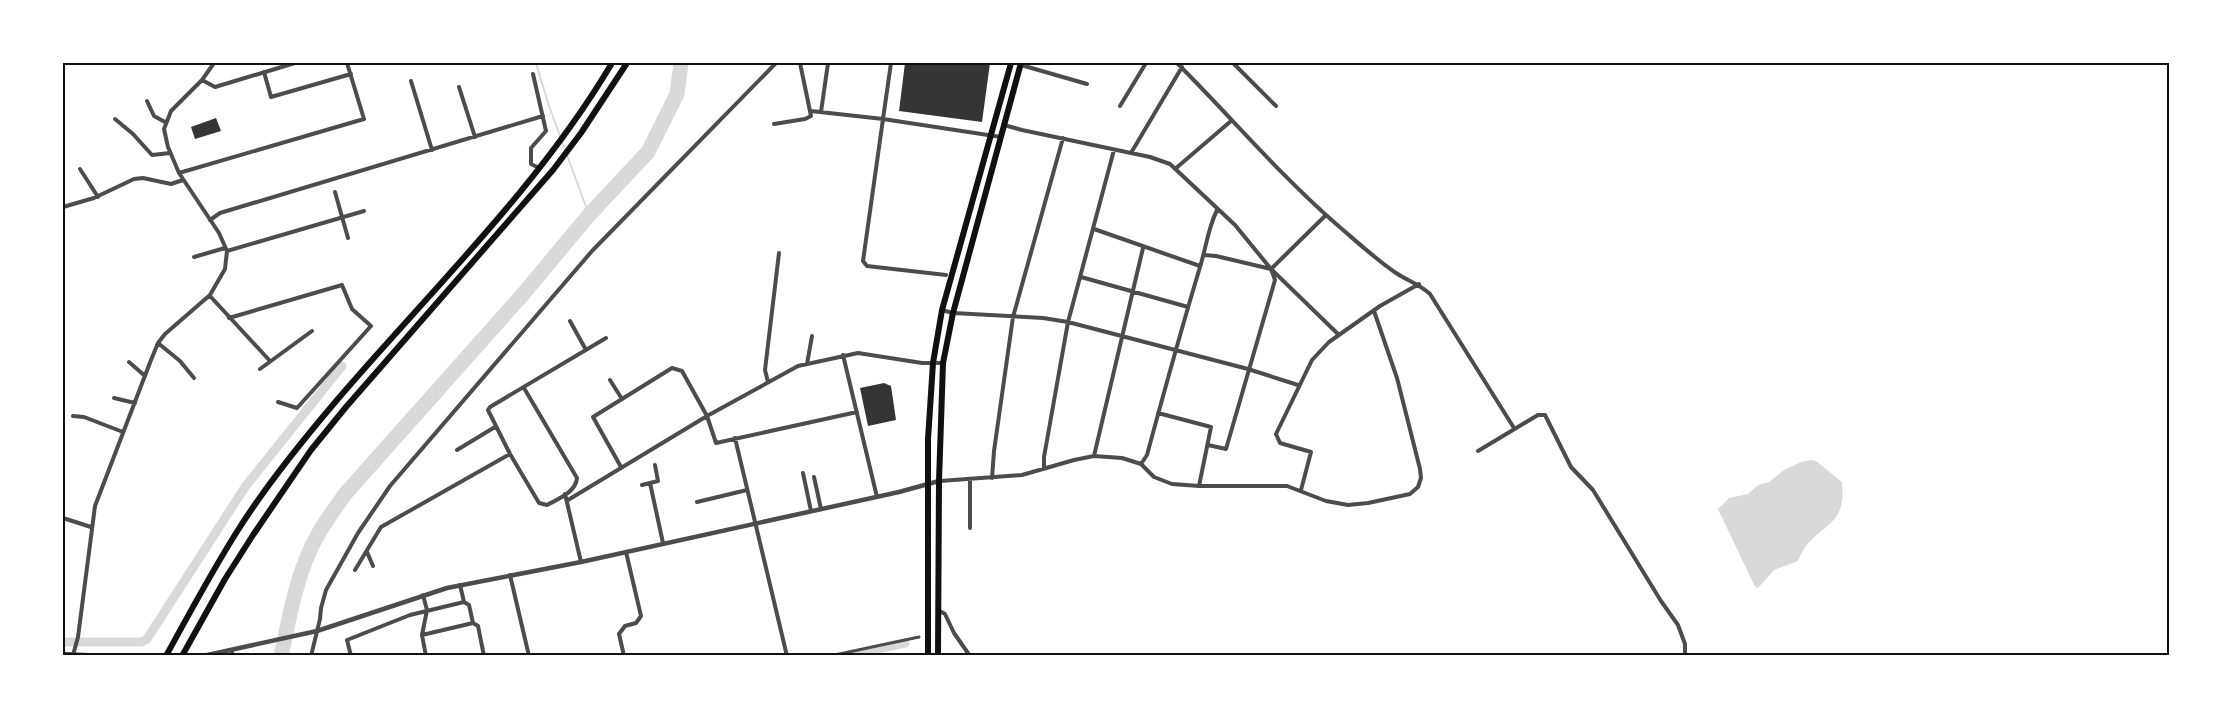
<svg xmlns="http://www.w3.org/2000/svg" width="2233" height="719" viewBox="0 0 2233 719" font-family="Arial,sans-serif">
<rect width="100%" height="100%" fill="#fff"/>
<path fill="#d9d9d9" d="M1811,460L1816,461L1842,482C1848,532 1812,523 1798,561L1774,570L1758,588L1755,587L1718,509L1729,498L1748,494L1758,485L1769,482L1784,470L1801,462Z"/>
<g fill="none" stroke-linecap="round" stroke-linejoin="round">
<path stroke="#d9d9d9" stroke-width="2" d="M536,63L549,106L589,215"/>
<path stroke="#d9d9d9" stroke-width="9" d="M63,642H142L147,639L245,487L342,366
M846,656L905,643"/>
<path stroke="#d9d9d9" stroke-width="15" d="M281,656C289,620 295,582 311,548C320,528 333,511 346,493L524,293L589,215L648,152L677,94L681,63"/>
</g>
<path fill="#353535" d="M905,63H990L982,122L899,111Z
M216,118L221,131L195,139L191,127Z
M884,383L891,386L896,420L868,426L860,388Z"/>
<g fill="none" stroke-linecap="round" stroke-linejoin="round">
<path stroke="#4c4c4c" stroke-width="3" d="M830,656L919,637"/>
<path stroke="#4c4c4c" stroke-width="4" d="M891,63L883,119L1001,137
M1177,63C1230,116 1279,174 1335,223C1355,240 1374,258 1396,273C1408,281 1419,284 1430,294L1514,428
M1233,63L1276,106
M1021,65L1087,84
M264,72L271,97L351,74
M533,74L546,131L531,148V164L539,168
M202,80L215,87L295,63
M411,81L432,150
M459,87L475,137
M147,101L154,116L165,122
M1120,106L1146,63
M811,111L883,119L863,261L867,266L946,275
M821,112L828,63
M115,119L133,134L152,155L170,153
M774,124L805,119L811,116L800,63
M1004,125L1022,130L1150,157L1170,164L1235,225L1271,269L1338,334
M1131,153L1182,67
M80,169L98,197
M1175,169L1231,121
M179,173L364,119L347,63
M335,192L348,238
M63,207L94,198L134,179L143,178L171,184L183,180
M210,220L220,213L543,116
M1094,229L1200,266
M227,251L364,211
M1204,255L1216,256L1271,269L1275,280L1226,449L1208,445
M194,257L225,248
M1271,269L1326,215
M1081,277L1188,307
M210,296L270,361
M942,310L953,313L1043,318L1068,322L1248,369L1298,385
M229,318L342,285L352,309L371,326L297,408L278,402
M570,321L586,350
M158,343L180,361L194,378
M843,355L877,497
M129,362L145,376
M807,364L812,336
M260,369L312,331
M610,380L622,399
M768,382L765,370L779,253
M524,388L577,478C576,492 558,499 547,505L539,503L510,454L488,410L490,407L606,338
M114,398L135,403
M1158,413L1211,427L1199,486
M73,416L84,417L123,432
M735,438L787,656
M457,450L495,427
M1478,451L1538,415H1545L1571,467L1593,490L1661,601L1678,625L1685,644V656
M1094,456L1143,248
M1141,464L1147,455C1164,392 1181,330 1200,267C1206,248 1208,228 1217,210
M621,467L593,417L672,368L682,371L707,416L716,443L857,412
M1044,468V457L1068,322L1114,150
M803,473L811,511
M814,477L821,509
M992,478L994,451L1013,317L1063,138
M940,481L1022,475L1074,460L1094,456L1122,458L1141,464L1154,477L1172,484L1199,486H1287L1326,501L1348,505L1368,503L1410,494L1418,487L1421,478L1420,469L1397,378L1374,311
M650,483L663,543
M642,485L658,481L655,465
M1301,490L1311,452L1280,443L1276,434L1312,360L1329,342L1380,306L1419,284
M565,494L581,562
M568,500L707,416L798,366L858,353L922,363H943
M697,502L747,490
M63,518L91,527
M970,528V479
M367,552L373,566
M355,570L381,527L510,454
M510,575L529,656
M460,585L464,602L469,605L473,623
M423,595L427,610L422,635L426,656
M938,610L945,614L954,633L970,656
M422,635L473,623L478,626L484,656
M73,655L78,637L95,506L151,360L158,343L165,334L210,295L225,269L227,251L219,233L179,173L168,147L164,129L171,111L202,80L214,63
M232,656V650
M311,656L320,619L321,608L326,590L358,533L390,486L592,251L776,63
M351,656L347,640L410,615L464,602
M624,656L619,634L625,626L636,623L641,616L626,552"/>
<path stroke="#4c4c4c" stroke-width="4.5" d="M63,654L104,656
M203,656L317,631L447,588L581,562L899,492L939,481"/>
<path stroke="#111" stroke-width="6" d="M928,656V439L933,363L942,310L1011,63
M938,656L939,481L943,363L953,313L1021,63"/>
<path stroke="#111" stroke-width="6" d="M166,656C189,614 212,571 238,530C267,484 302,441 337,400C431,290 538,188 612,63
M182,656L225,579L253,535L311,450L346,407L553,170L581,133L627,63"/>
</g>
<rect width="2233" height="719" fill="none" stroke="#ffffff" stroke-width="129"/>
<rect x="64" y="64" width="2104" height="590" fill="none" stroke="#111" stroke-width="2"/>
</svg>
